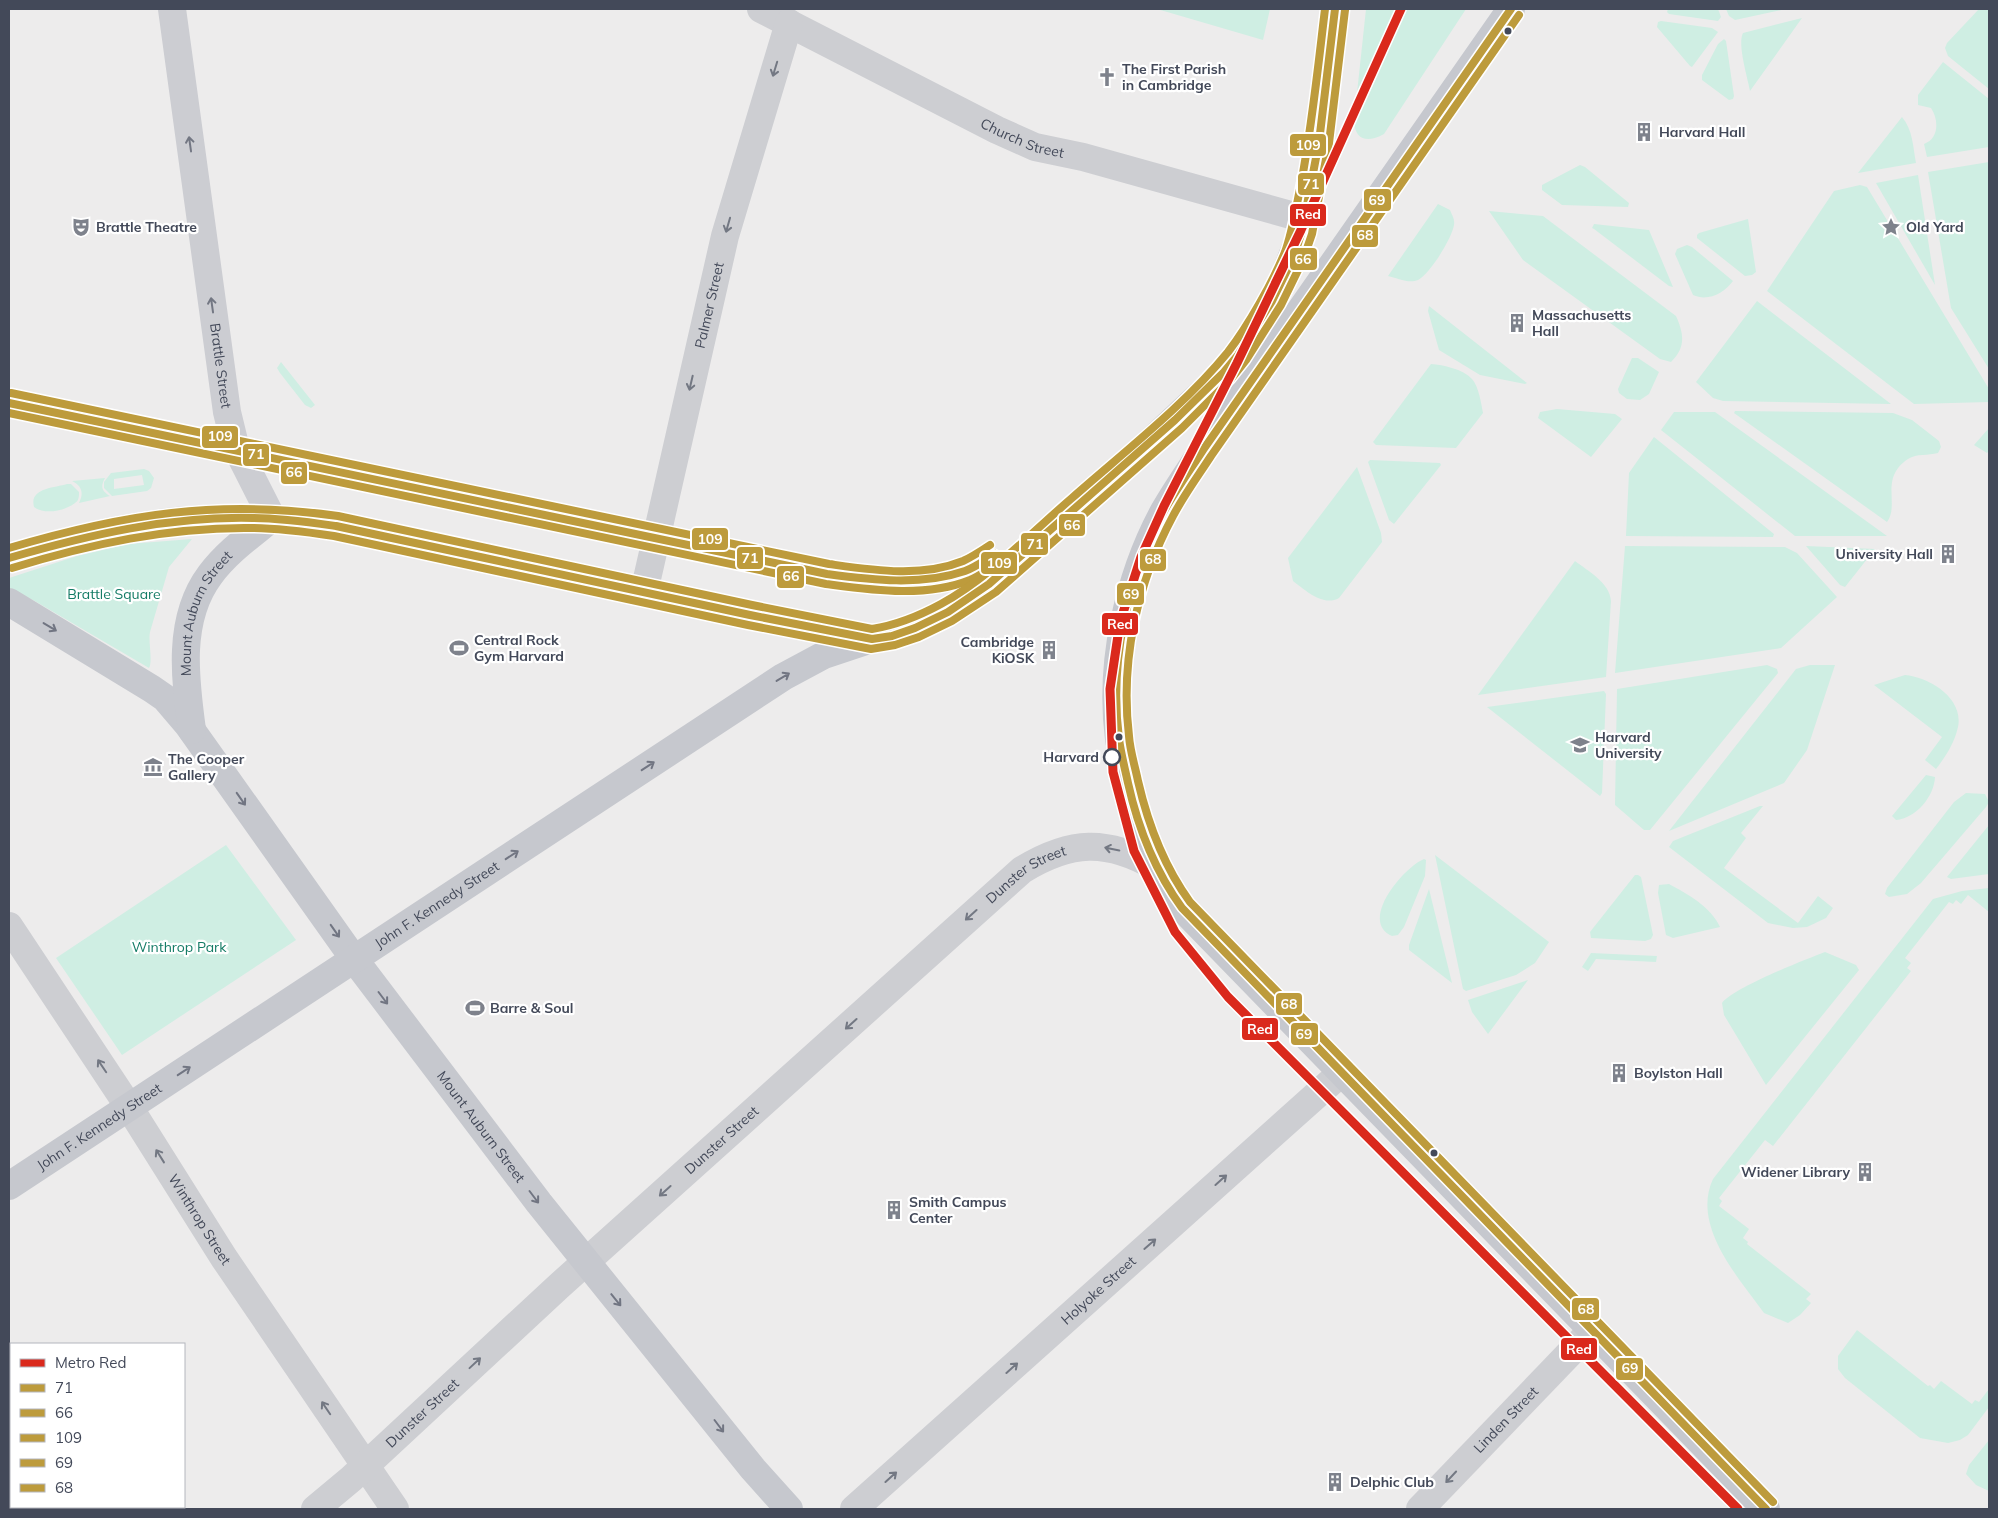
<svg xmlns="http://www.w3.org/2000/svg" width="1998" height="1518" viewBox="0 0 1998 1518" font-family="Mulish,sans-serif">
<rect width="100%" height="100%" fill="#edecec"/>
<path fill="#cfeee3" fill-rule="evenodd" d="M1157,9H1270L1263,40Z
M1366,9H1466L1384,134C1368,143 1355,141 1354,121Z
M1668,9H1718L1721,17L1718,21L1669,14L1667,12Z
M1726,9H1786L1735,20L1729,16Z
M1979,9H1989V89L1948,56L1945,48L1947,43Z
M1802,18L1750,91C1748,79 1737,44 1743,33Z
M1661,21L1712,28L1718,32L1692,67L1690,66L1657,27L1658,22Z
M1724,39L1726,41L1734,96L1733,99L1729,100L1702,80V75L1718,44Z
M1943,62L1989,99V147L1927,157L1924,144C1939,139 1939,120 1931,108L1918,105V95Z
M1902,117C1913,130 1913,147 1916,163L1858,173Z
M1989,162V369L1951,308L1928,172Z
M1580,165L1585,167L1629,203L1628,207L1562,205L1542,190V185Z
M1918,175L1935,285L1876,183Z
M1860,185L1867,187L1989,389V402L1914,404L1767,291L1834,191Z
M1438,204L1450,210C1452,215 1455,219 1454,225C1452,238 1430,274 1418,280C1409,284 1397,278 1388,276Z
M1489,211L1543,216L1676,316C1684,334 1686,347 1671,362L1660,359L1523,260Z
M1748,219L1756,272L1752,275L1745,276L1697,238V235L1699,233Z
M1594,224L1649,230L1673,287L1669,286L1594,229L1592,228Z
M1687,245L1692,247L1733,281C1724,293 1708,302 1693,295L1675,254L1677,249Z
M1757,301L1891,404L1723,401L1713,398L1696,382Z
M1429,306L1527,383L1525,384L1480,375L1439,350L1428,311Z
M1632,358H1638L1659,372L1649,394L1640,400L1627,399L1619,393L1618,389Z
M281,362L315,405L311,408L305,405L280,373L277,368Z
M1431,364C1443,365 1463,369 1472,379C1479,387 1481,403 1483,413L1456,448L1376,445L1373,442Z
M1557,409L1615,414L1622,419L1591,457L1538,418L1540,412Z
M1735,411L1893,413L1912,420L1939,441L1941,447L1938,453C1928,456 1917,453 1908,459C1879,478 1900,505 1887,522L1734,413Z
M1674,412H1715L1887,536H1795L1661,430Z
M1989,428V451L1987,453L1974,445Z
M1654,437L1774,534L1773,537L1626,536L1629,473Z
M1370,460L1440,463L1441,465L1394,524L1389,520L1368,462Z
M1357,467L1381,533L1382,542L1339,598C1323,607 1305,590 1293,581L1288,558Z
M144,469L149,471L154,478L151,488L147,491L112,496L104,488V482L111,473ZM142,475L144,485L114,489V479Z
M105,478C100,487 102,491 110,496L79,503C84,493 82,486 72,481Z
M67,484H71L79,492C79,496 79,501 75,503C65,511 44,515 34,507C29,488 54,488 67,484Z
M192,539L169,567L150,632C148,641 153,662 149,668L33,600L9,590V578L77,556L128,544Z
M1625,546L1785,547L1797,553L1837,597L1781,648L1615,673Z
M1806,546L1875,549L1845,587L1840,585Z
M1575,561C1588,571 1610,583 1611,601L1606,677L1478,695Z
M1767,665L1777,669L1778,673L1650,830H1644L1615,805L1617,689Z
M1810,665H1835L1807,750L1784,783L1669,831L1796,669Z
M1905,675C1929,677 1964,698 1958,727C1954,744 1946,756 1936,769L1925,760L1942,737L1874,685Z
M1604,691L1606,694L1602,793L1600,796L1487,707Z
M1926,775L1935,777C1934,797 1916,818 1896,820L1892,816Z
M1966,793L1985,794L1989,802L1986,807L1921,883L1907,894L1889,897L1885,894L1887,888L1954,802Z
M1760,806H1763L1741,833L1746,838L1724,868L1798,923L1818,896L1833,908L1826,918L1807,927L1793,928L1768,923L1669,847L1673,841Z
M1989,825V874L1951,879L1947,877Z
M226,845L296,940L122,1055L56,958Z
M1435,855L1549,942L1535,963L1516,975L1466,991L1463,989Z
M1424,859L1426,860L1425,876L1404,927L1398,935L1392,936C1358,921 1404,867 1424,859Z
M1635,875H1638L1641,877L1653,935L1651,939L1645,941L1591,938L1590,932Z
M1669,884C1688,894 1711,907 1720,927L1677,937L1673,938L1666,935L1658,893L1659,885Z
M1989,888V912L1968,895L1961,904L1956,900L1953,904L1949,902L1905,958L1911,963L1907,968L1911,971L1773,1146L1765,1140L1719,1198L1722,1201L1719,1206L1749,1229L1743,1238L1748,1242L1747,1244L1811,1294L1806,1299L1811,1303L1800,1315L1788,1323L1764,1313C1739,1278 1691,1226 1713,1179L1933,899L1962,891Z
M1429,889L1452,983L1409,950V945Z
M1825,952L1856,965L1859,970L1766,1085L1724,1015L1722,1003C1733,988 1804,960 1825,952Z
M1591,953L1657,956L1656,962L1596,959L1588,971L1582,967Z
M1528,980L1488,1034L1472,1012L1468,1000Z
M1857,1330L1928,1386L1930,1385L1934,1389L1941,1381L1972,1404L1975,1400L1979,1402L1989,1389V1407L1968,1435L1960,1440L1948,1443L1920,1438L1845,1378L1838,1369V1356Z
M1989,1440V1491L1976,1485L1966,1474L1969,1465Z"/>
<g fill="none" stroke-linecap="round" stroke-linejoin="round">
<g stroke="#cdced2" stroke-width="28">
<path id="s1" d="M761,9L997,130L1035,147L1083,157L1305,219"/>
<path id="s2" d="M644,592L725,236L789,23"/>
<path id="s3" d="M9,926L129,1107L224,1258L395,1509"/>
<path id="s4" d="M315,1509L351,1479L559,1286L1022,870C1071,840 1107,839 1156,867"/>
<path id="s5" d="M854,1509L1341,1073"/>
<path id="s6" d="M1420,1509L1592,1330"/>
</g>
<path stroke="#cccdd2" stroke-width="28" id="s7" d="M172,9L227,412L235,445L272,518"/>
<g stroke="#c6c8ce" stroke-width="28">
<path d="M1511,9L1203,450C1190,470 1176,490 1164,511C1128,577 1109,664 1119,739C1122,756 1126,773 1130,791C1140,832 1155,874 1182,908L1766,1509"/>
<path d="M1252,334L1282,282L1302,231L1319,142L1335,9"/>
<path d="M9,558C126,521 231,505 353,530L750,615L872,639L892,636L915,628L948,612L989,584L1146,446L1279,321"/>
<path id="s8" d="M9,602L152,689L165,698L188,725L354,959L539,1203L753,1469L789,1509"/>
<path id="s9" d="M192,730C185,679 177,619 210,575C227,552 250,536 272,518"/>
<path id="s10" d="M9,1186L783,677L824,655L869,640"/>
</g>
<g stroke="#fff" stroke-width="11">
<path id="bus-1" d="M9,403L827,574C872,580 921,586 965,571C976,567 985,560 995,554
M9,558C88,535 169,516 253,518C281,518 308,522 336,526L750,615L872,639L892,636L915,628L948,612L989,584L1175,420L1224,372L1238,355L1272,301L1294,256L1302,231L1319,142L1335,9"/>
</g>
<g stroke="#fff" stroke-width="11">
<path id="bus-2" d="M9,413L826,584C872,590 925,598 970,580C981,575 990,568 1000,563
M12,568C90,544 169,527 251,528C279,528 307,532 334,536L748,625L871,649L895,645L919,637L952,621L996,592L1182,428L1231,379L1246,360L1281,305L1303,260L1312,234L1329,143L1345,10"/>
</g>
<g stroke="#fff" stroke-width="11">
<path id="bus-3" d="M11,393L829,564C872,570 921,578 963,561C972,557 981,551 990,545
M9,548C124,514 218,499 338,516L752,605L872,629C897,625 919,616 941,604C989,578 1031,533 1072,498C1123,453 1186,404 1228,352C1248,326 1273,282 1285,252C1293,230 1296,207 1301,184C1312,126 1318,67 1325,9"/>
</g>
<g stroke="#fff" stroke-width="11">
<path id="bus-4" d="M1511,9L1203,450C1190,470 1176,490 1164,511C1127,579 1109,662 1119,739C1121,754 1125,769 1128,783C1138,828 1155,871 1182,908L1766,1509"/>
</g>
<g stroke="#fff" stroke-width="11">
<path id="bus-5" d="M1519,15L1211,456C1198,476 1184,495 1173,516C1137,583 1120,661 1129,736C1130,751 1135,766 1138,781C1148,824 1163,865 1190,902L1773,1502"/>
</g>
<use href="#bus-1" stroke="#bd9b3c" stroke-width="8"/>
<use href="#bus-2" stroke="#bd9b3c" stroke-width="8"/>
<use href="#bus-3" stroke="#bd9b3c" stroke-width="8"/>
<use href="#bus-4" stroke="#bd9b3c" stroke-width="8"/>
<use href="#bus-5" stroke="#bd9b3c" stroke-width="8"/>
<g stroke="#fff" stroke-width="12">
<path id="metro-1" d="M1401,9L1301,230L1237,363L1164,506L1141,557L1120,622L1110,689L1113,772L1134,851L1175,932L1228,997L1738,1509"/>
</g>
<use href="#metro-1" stroke="#da291c" stroke-width="9"/>
</g>
<defs><path id="oneway-shaft" d="M-6 0H5M1.5-3L5.5 0L1.5 3" fill="none" stroke-width="1.6" stroke-linecap="round" stroke-linejoin="round" transform="scale(1.25)"/></defs>
<g stroke="#737883">
<use href="#oneway-shaft" transform="translate(775 69) rotate(107)"/>
<use href="#oneway-shaft" transform="translate(728 225) rotate(106)"/>
<use href="#oneway-shaft" transform="translate(691 383) rotate(103)"/>
<use href="#oneway-shaft" transform="translate(1112 849) rotate(-168)"/>
<use href="#oneway-shaft" transform="translate(971 915) rotate(138)"/>
<use href="#oneway-shaft" transform="translate(851 1024) rotate(138)"/>
<use href="#oneway-shaft" transform="translate(102 1066) rotate(-124)"/>
<use href="#oneway-shaft" transform="translate(160 1156) rotate(-122)"/>
<use href="#oneway-shaft" transform="translate(1221 1180) rotate(-42)"/>
<use href="#oneway-shaft" transform="translate(665 1191) rotate(138)"/>
<use href="#oneway-shaft" transform="translate(1150 1244) rotate(-41)"/>
<use href="#oneway-shaft" transform="translate(475 1363) rotate(-43)"/>
<use href="#oneway-shaft" transform="translate(1012 1368) rotate(-42)"/>
<use href="#oneway-shaft" transform="translate(326 1408) rotate(-124)"/>
<use href="#oneway-shaft" transform="translate(891 1477) rotate(-42)"/>
<use href="#oneway-shaft" transform="translate(1451 1477) rotate(133)"/>
</g>
<g stroke="#737783">
<use href="#oneway-shaft" transform="translate(190 144) rotate(-98)"/>
<use href="#oneway-shaft" transform="translate(212 305) rotate(-98)"/>
</g>
<g stroke="#717582">
<use href="#oneway-shaft" transform="translate(50 627) rotate(31)"/>
<use href="#oneway-shaft" transform="translate(783 677) rotate(-31)"/>
<use href="#oneway-shaft" transform="translate(648 766) rotate(-33)"/>
<use href="#oneway-shaft" transform="translate(241 799) rotate(55)"/>
<use href="#oneway-shaft" transform="translate(512 855) rotate(-33)"/>
<use href="#oneway-shaft" transform="translate(335 931) rotate(55)"/>
<use href="#oneway-shaft" transform="translate(383 998) rotate(53)"/>
<use href="#oneway-shaft" transform="translate(184 1071) rotate(-33)"/>
<use href="#oneway-shaft" transform="translate(534 1197) rotate(53)"/>
<use href="#oneway-shaft" transform="translate(616 1300) rotate(51)"/>
<use href="#oneway-shaft" transform="translate(719 1426) rotate(53)"/>
</g>
<defs>
<g id="church-bare" transform="scale(1.5)"><path d="M-1.2-6h2.4v3.5h3.3v2.4h-3.3V6h-2.4V-.1h-3.3v-2.4h3.3Z" fill="#7e828c" stroke="#fff" stroke-width="2.5" paint-order="stroke"/></g>
<g id="building-bare" transform="scale(1.5)"><path d="M-4-6H4V6H1V3H-1V6H-4ZM-2.5-4.3h1.7v1.8h-1.7ZM.8-4.3h1.7v1.8H.8ZM-2.5-1h1.7V.8h-1.7ZM.8-1h1.7V.8H.8Z" fill="#7e828c" stroke="#fff" stroke-width="2.5" paint-order="stroke"/></g>
<g id="theatre-bare" transform="scale(1.5)"><path d="M-5-5.5Q0-4 5-5.5V0Q5 5 0 6Q-5 5-5 0ZM-3.3-2.5H-1v1.5H-3.3ZM1-2.5H3.3v1.5H1ZM-2.8 1Q0 5.5 2.8 1Z" fill="#7e828c" stroke="#fff" stroke-width="2.5" paint-order="stroke"/></g>
<g id="sight-bare" transform="scale(1.5)"><path d="M0-6L1.8-2.2L6-1.7L2.9 1.2L3.7 5.4L0 3.3L-3.7 5.4L-2.9 1.2L-6-1.7L-1.8-2.2Z" fill="#7e828c" stroke="#fff" stroke-width="2.5" paint-order="stroke"/></g>
<g id="stadium-bare" transform="scale(1.5)"><path d="M0-5a6.5 5 0 1 0 0 10a6.5 5 0 1 0 0-10ZM-3.5-1.8h7v3.6h-7Z" fill="#7e828c" stroke="#fff" stroke-width="2.5" paint-order="stroke"/></g>
<g id="university-bare" transform="scale(1.5)"><path d="M0-5L7-2L0 1L-7-2ZM-4 1L0 2.5L4 1V4Q0 6-4 4Z" fill="#7e828c" stroke="#fff" stroke-width="2.5" paint-order="stroke"/></g>
<g id="museum-bare" transform="scale(1.5)"><path d="M0-6L6-3V-2H-6V-3ZM-5-1h2V3h-2ZM-1-1h2V3h-2ZM3-1h2V3H3ZM-6 4H6V6H-6Z" fill="#7e828c" stroke="#fff" stroke-width="2.5" paint-order="stroke"/></g>
</defs>
<g fill-rule="evenodd">
<use href="#church-bare" x="1107" y="77"/>
<use href="#building-bare" x="1644" y="132"/>
<use href="#theatre-bare" x="81" y="227"/>
<use href="#sight-bare" x="1891" y="227"/>
<use href="#building-bare" x="1517" y="323"/>
<use href="#building-bare" x="1948" y="554"/>
<use href="#stadium-bare" x="459" y="648"/>
<use href="#building-bare" x="1049" y="650"/>
<use href="#university-bare" x="1580" y="745"/>
<use href="#museum-bare" x="153" y="767"/>
<use href="#stadium-bare" x="475" y="1008"/>
<use href="#building-bare" x="1619" y="1073"/>
<use href="#building-bare" x="1865" y="1172"/>
<use href="#building-bare" x="894" y="1210"/>
<use href="#building-bare" x="1335" y="1482"/>
</g>
<g fill="#434959" stroke="#fff" stroke-width="2">
<circle cx="1508" cy="31" r="4.5"/>
<circle cx="1119" cy="737" r="4.5"/>
<circle cx="1434" cy="1153" r="4.5"/>
</g>
<circle fill="#fff" stroke="#434959" stroke-width="2.5" cx="1112" cy="757" r="8"/>
<g text-anchor="middle" dominant-baseline="central" stroke-width="4.5" stroke-linejoin="round" paint-order="stroke">
<g font-size="14" font-weight="bold" fill="#434959" stroke="#fff" text-anchor="start">
<text x="1122" y="69">The First Parish<tspan x="1122" dy="16">in Cambridge</tspan></text>
<text x="1659" y="132">Harvard Hall</text>
<text x="96" y="227">Brattle Theatre</text>
<text x="1906" y="227">Old Yard</text>
<text x="1532" y="315">Massachusetts<tspan x="1532" dy="16">Hall</tspan></text>
<text x="1933" y="554" text-anchor="end">University Hall</text>
<text x="474" y="640">Central Rock<tspan x="474" dy="16">Gym Harvard</tspan></text>
<text x="1034" y="642" text-anchor="end">Cambridge<tspan x="1034" dy="16">KiOSK</tspan></text>
<text x="1595" y="737">Harvard<tspan x="1595" dy="16">University</tspan></text>
<text x="168" y="759">The Cooper<tspan x="168" dy="16">Gallery</tspan></text>
<text x="490" y="1008">Barre &amp; Soul</text>
<text x="1634" y="1073">Boylston Hall</text>
<text x="1850" y="1172" text-anchor="end">Widener Library</text>
<text x="909" y="1202">Smith Campus<tspan x="909" dy="16">Center</tspan></text>
<text x="1350" y="1482">Delphic Club</text>
</g>
<g font-size="14" fill="#434959" stroke="#fff">
<text stroke="none"><textPath href="#s1" startOffset="292">Church Street</textPath></text>
<text stroke="none"><textPath href="#s2" startOffset="294">Palmer Street</textPath></text>
<text stroke="none"><textPath href="#s7" startOffset="360">Brattle Street</textPath></text>
<text stroke="none"><textPath href="#s9" startOffset="122">Mount Auburn Street</textPath></text>
<text stroke="none"><textPath href="#s4" startOffset="954">Dunster Street</textPath></text>
<text stroke="none"><textPath href="#s10" startOffset="512">John F. Kennedy Street</textPath></text>
<text stroke="none"><textPath href="#s10" startOffset="108">John F. Kennedy Street</textPath></text>
<text stroke="none"><textPath href="#s8" startOffset="716">Mount Auburn Street</textPath></text>
<text stroke="none"><textPath href="#s4" startOffset="549">Dunster Street</textPath></text>
<text stroke="none"><textPath href="#s3" startOffset="350">Winthrop Street</textPath></text>
<text stroke="none"><textPath href="#s5" startOffset="328">Holyoke Street</textPath></text>
<text stroke="none"><textPath href="#s4" startOffset="144">Dunster Street</textPath></text>
<text stroke="none"><textPath href="#s6" startOffset="124">Linden Street</textPath></text>
</g>
<g font-size="14" fill="#137b65" stroke="#fff">
<text x="114" y="594">Brattle Square</text>
<text x="179" y="947">Winthrop Park</text>
</g>
<g font-size="14" font-weight="bold" fill="#434959" stroke="#fff" text-anchor="end">
<text x="1099" y="757">Harvard</text>
</g>
</g>
<g stroke="#fff" stroke-width="2">
<rect x="1289" y="133" width="38" height="24" rx="5" fill="#bd9b3c"/>
<rect x="1297" y="172" width="28" height="24" rx="5" fill="#bd9b3c"/>
<rect x="1363" y="188" width="29" height="24" rx="5" fill="#bd9b3c"/>
<rect x="1289" y="203" width="38" height="24" rx="5" fill="#da291c"/>
<rect x="1351" y="224" width="28" height="24" rx="5" fill="#bd9b3c"/>
<rect x="1289" y="247" width="29" height="24" rx="5" fill="#bd9b3c"/>
<rect x="201" y="425" width="38" height="24" rx="5" fill="#bd9b3c"/>
<rect x="242" y="443" width="28" height="24" rx="5" fill="#bd9b3c"/>
<rect x="280" y="461" width="28" height="24" rx="5" fill="#bd9b3c"/>
<rect x="1058" y="513" width="28" height="24" rx="5" fill="#bd9b3c"/>
<rect x="691" y="527" width="38" height="24" rx="5" fill="#bd9b3c"/>
<rect x="1020" y="532" width="29" height="24" rx="5" fill="#bd9b3c"/>
<rect x="736" y="546" width="28" height="24" rx="5" fill="#bd9b3c"/>
<rect x="1139" y="548" width="28" height="24" rx="5" fill="#bd9b3c"/>
<rect x="980" y="551" width="38" height="24" rx="5" fill="#bd9b3c"/>
<rect x="776" y="565" width="29" height="24" rx="5" fill="#bd9b3c"/>
<rect x="1116" y="582" width="29" height="24" rx="5" fill="#bd9b3c"/>
<rect x="1101" y="612" width="38" height="24" rx="5" fill="#da291c"/>
<rect x="1275" y="992" width="28" height="24" rx="5" fill="#bd9b3c"/>
<rect x="1241" y="1017" width="38" height="24" rx="5" fill="#da291c"/>
<rect x="1290" y="1022" width="29" height="24" rx="5" fill="#bd9b3c"/>
<rect x="1571" y="1297" width="29" height="24" rx="5" fill="#bd9b3c"/>
<rect x="1560" y="1337" width="38" height="24" rx="5" fill="#da291c"/>
<rect x="1615" y="1357" width="29" height="24" rx="5" fill="#bd9b3c"/>
</g>
<g font-size="14" text-anchor="middle" font-weight="bold" fill="#fff">
<text x="1308" y="150">109</text>
<text x="1311" y="189">71</text>
<text x="1377" y="205">69</text>
<text x="1308" y="219">Red</text>
<text x="1365" y="240">68</text>
<text x="1303" y="264">66</text>
<text x="220" y="441">109</text>
<text x="256" y="459">71</text>
<text x="294" y="477">66</text>
<text x="1072" y="530">66</text>
<text x="710" y="544">109</text>
<text x="1035" y="549">71</text>
<text x="750" y="563">71</text>
<text x="1153" y="564">68</text>
<text x="999" y="568">109</text>
<text x="791" y="581">66</text>
<text x="1131" y="599">69</text>
<text x="1120" y="629">Red</text>
<text x="1289" y="1009">68</text>
<text x="1260" y="1034">Red</text>
<text x="1304" y="1039">69</text>
<text x="1586" y="1314">68</text>
<text x="1579" y="1354">Red</text>
<text x="1630" y="1373">69</text>
</g>
<rect width="1998" height="1518" fill="none" stroke="#434959" stroke-width="20"/>
<rect x="10" y="1343" width="175" height="165" fill="#ffffff" stroke="#b4b6bd"/>
<rect x="20" y="1359" width="25" height="8" fill="#da291c" stroke="#b4b6bd"/>
<text x="55" y="1368" font-size="15" fill="#434959">Metro Red</text>
<rect x="20" y="1384" width="25" height="8" fill="#bd9b3c" stroke="#b4b6bd"/>
<text x="55" y="1393" font-size="15" fill="#434959">71</text>
<rect x="20" y="1409" width="25" height="8" fill="#bd9b3c" stroke="#b4b6bd"/>
<text x="55" y="1418" font-size="15" fill="#434959">66</text>
<rect x="20" y="1434" width="25" height="8" fill="#bd9b3c" stroke="#b4b6bd"/>
<text x="55" y="1443" font-size="15" fill="#434959">109</text>
<rect x="20" y="1459" width="25" height="8" fill="#bd9b3c" stroke="#b4b6bd"/>
<text x="55" y="1468" font-size="15" fill="#434959">69</text>
<rect x="20" y="1484" width="25" height="8" fill="#bd9b3c" stroke="#b4b6bd"/>
<text x="55" y="1493" font-size="15" fill="#434959">68</text>
</svg>
